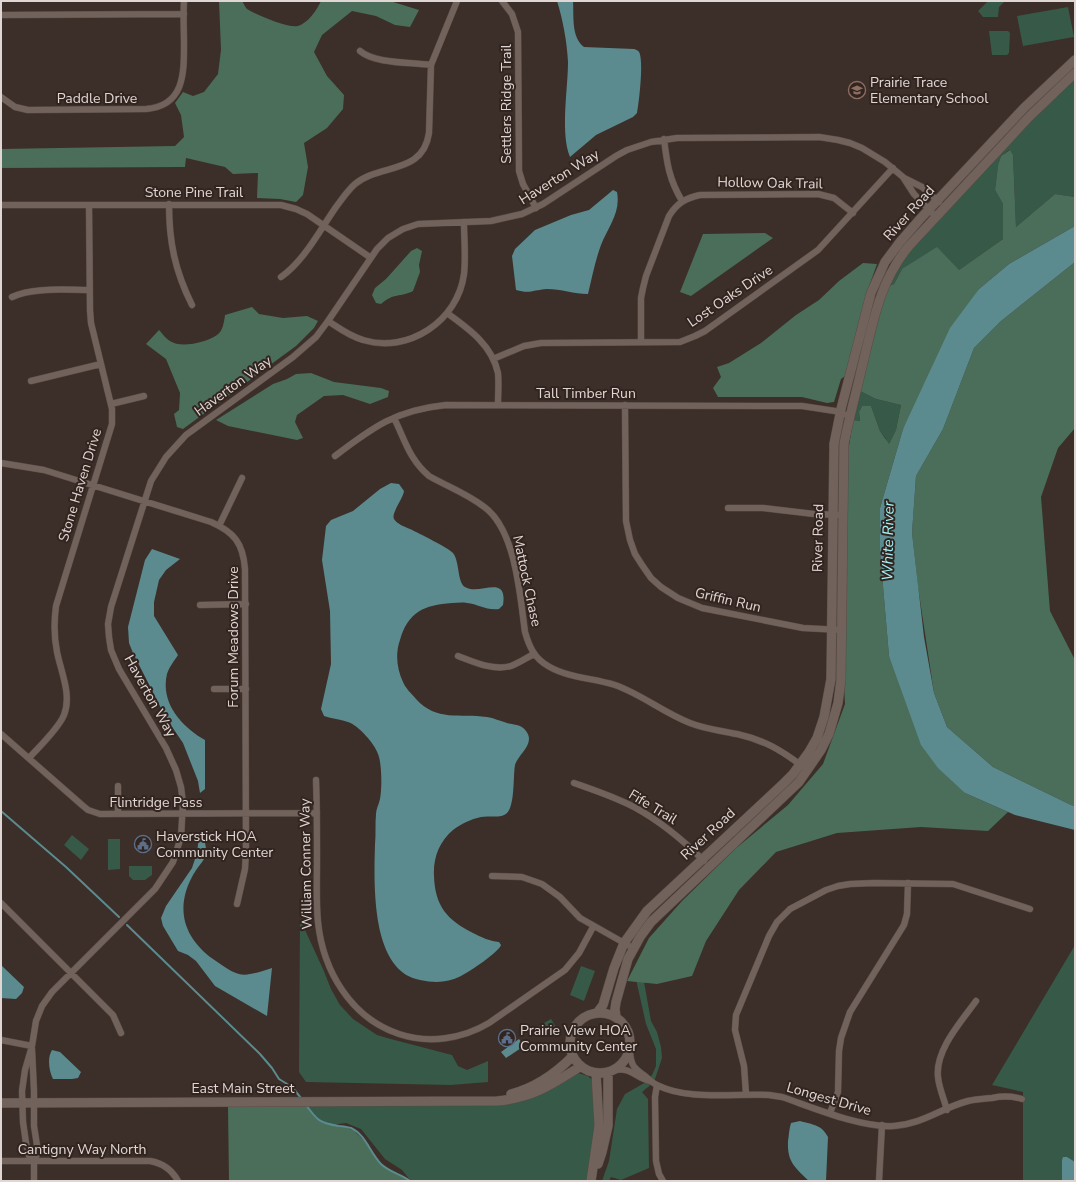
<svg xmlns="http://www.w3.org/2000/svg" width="1076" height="1182" viewBox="0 0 1076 1182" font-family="'Nunito Sans',sans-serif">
<rect width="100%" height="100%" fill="#3c2e28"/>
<path fill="#375947" d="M988,1L1004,2L999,7L998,17H983L978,11Z
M1068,7L1074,37L1023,46L1017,16Z
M989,31H1008L1010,33L1009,53L1007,55H992Z
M1075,72V197L1055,194L1016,227L1013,155L1009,150L1001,156L998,165L995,190L1003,204V239L959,270L902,269L894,284L883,288L894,266Z
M860,391L876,399L901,405L896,430L889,444L872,505L870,537L856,567L866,598L860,621L866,646L867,674L876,691L880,710L905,759V772L901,779L873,791L830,797L820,801L811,810L798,830L791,833L779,835L768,839L727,883L716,892L705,913L672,947L656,955L647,964L643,976L651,1021L657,1032L661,1047L662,1058L654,1082L642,1092L648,1099L649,1168L621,1180L611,1177L609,1181H602L609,1161L617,1109L625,1094L646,1082L652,1075L656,1066V1049L646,1024L637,984L636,972L654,951L670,943L702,910L714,889L725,880L753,847L766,835L777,830L791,829L796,826L808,807L817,798L830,793L872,787L898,775L901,770V760L880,720L873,691L865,675L864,647L858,621L859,609L863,599L853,573L852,564L865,543L869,504L886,439L880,431L871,406H862L859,412L860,421L853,420Z
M72,835L89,849L81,860L64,845Z
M108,839H120V869L108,870Z
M129,866H152V875L145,880H133L129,876Z
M300,919L323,969L331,989L340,1005L353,1019L377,1035L387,1038L452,1055L458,1066L467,1070L488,1061V1082L451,1085L306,1082L299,1072Z
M1075,945V1181H1023V1092L992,1085Z
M581,966L595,971L584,1001L570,995Z
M551,1019L556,1027L540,1037L535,1028Z
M578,1073L588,1076L594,1082L595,1137L587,1181H411L402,1170L385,1159L361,1129L346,1123L331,1125L322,1122L314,1116L307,1105L493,1103Z"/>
<path fill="#4a6e5a" d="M219,1H242C244,4 245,7 247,9C257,15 287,28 298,26C308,23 317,10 321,1H390L419,10L410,27L395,25L376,16L352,11L322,35L314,52L327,76L344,95L343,109L327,128L304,143L308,167L303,195L296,202L280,199L257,198L258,173L233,174L225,167L186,158L185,167L1,168V149L175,146L184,137L181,115L175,103L183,92L193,96L204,92L218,74L221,50Z
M1010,150L1013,155L1016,227L1055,194L1075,197V226L1009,264L979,289L903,429L880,508V551L889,656L965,793L1008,812L988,831L921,827L837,833L776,852L739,890L706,941L692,976L657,984L627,981L649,938L682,901L735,849L788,805L823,764L845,704L841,630L844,477L853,420L860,421L859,412L862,406H871L880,431L889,444L896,430L901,405L876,399L860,391L883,288L894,284L902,269L937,247L959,270L1003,239V204L995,190L998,165L1001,156Z
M765,233L773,238L691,296L680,292L703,234Z
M417,248L422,251L419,265L420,272L413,291C399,298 395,292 381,304L376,303L372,295L375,288L386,279L411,251Z
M1075,262V428L1058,448L1041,497L1050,611L1075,660V806L1071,805L993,767L947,727L934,693L918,587L912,533L916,476L943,429L974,348L1001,321Z
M863,263L877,264L866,295L845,376L841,379L834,402L827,403L802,397H718L713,388L721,377L717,367L729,363L761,343L796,315L819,300L839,281Z
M252,307L259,314L283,318L307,316L318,321L314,328L296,346L183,429L177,427L174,414L179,410L180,393L166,359L146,344L159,330C162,333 166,339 170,341C181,349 207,342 217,335C223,331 224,322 225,315Z
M311,373L334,382L381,388L389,391L388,397L370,404L343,395L324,396L297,415L295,422L303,438L297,440L228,426L216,420L273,384L287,379L296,374Z
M307,1105L316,1118L322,1122L346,1127L354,1131L365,1141L382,1165L410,1181H229L228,1106Z"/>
<path fill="#5b8b8e" d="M557,1H573C574,16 571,37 584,47L634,49C636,50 638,50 639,52C644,60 639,103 637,113L633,117L596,135L570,157C560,133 568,89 568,62C567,42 563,20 557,1Z
M613,190L617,192C621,213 608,227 601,245C595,261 592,278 588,294C574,294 561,289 547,289C533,290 530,294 516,290L512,256L515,249L535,230L571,215L589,210Z
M1075,226V262L1001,321L974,348L943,429L916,476L912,533L924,637L934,693L947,727L993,767L1071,805L1075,806V830L1015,815L965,793L938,768L921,745L889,656L880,551V508L903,429L950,328L979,289L1009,264Z
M391,483L399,484L404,491C403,499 391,513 394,519C397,524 405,527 410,529C418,533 449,548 453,553C460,562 457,582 465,587C479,596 508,573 503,605L499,609C487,611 478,604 467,603C462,602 457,603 452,603C424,605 408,612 400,640C395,654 397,669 403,682C406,689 411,693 416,699C437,722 459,713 487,717C494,718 500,721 507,723C514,725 521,724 526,731C536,744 518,754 515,765C513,777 515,805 507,813C501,819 488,815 481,817C471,819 461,824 453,830C439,842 433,858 434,876C435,906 447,920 473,933C481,937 489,941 499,942L501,945C499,952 469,972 461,976C447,983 435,983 420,980C370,971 374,882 375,844C376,834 375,824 376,814C376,809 379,804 380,799C382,790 382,763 378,754C375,744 358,725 348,722C340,719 332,719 324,716L321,709L331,664L330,611L322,560L326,526L331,520L353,511L380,489Z
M152,549L180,559L166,570L159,580L154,602V616L178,655C175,660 169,667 167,674C160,703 182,727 205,740V789L200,793L198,781L183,743L166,718L133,653L129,643L128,627L145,560Z
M199,836H203C211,860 202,858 192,877C175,909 184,938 213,959C240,978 241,978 272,968L267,1016L215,986L196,961L188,955L178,951L163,926L161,918L166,906L192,868L197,853Z
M1,965L24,987L22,993L16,999L1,998Z
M519,1039L524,1046L506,1058L501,1052Z
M52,1050L60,1052L81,1072L78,1078L72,1079H53C49,1071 47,1058 52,1050Z
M800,1121C813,1125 821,1124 828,1137L826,1181H809C795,1167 787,1162 788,1141C789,1135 789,1129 791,1123Z
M1063,1157H1067L1075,1162V1181H1062V1160Z"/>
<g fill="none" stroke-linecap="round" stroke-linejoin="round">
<path stroke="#5b8b8e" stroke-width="2" d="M1,811L66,867L119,917
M127,925L260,1054L272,1068L279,1079L292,1087L301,1098
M306,1105C317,1120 319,1123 339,1126C342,1126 347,1127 351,1128C366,1135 370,1153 381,1164C389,1172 401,1174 410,1181"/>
<g stroke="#584c47" stroke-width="7">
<path id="street" d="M502,1L512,14L518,32L519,171L523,184L536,208
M1,15L184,14
M360,51C375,64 411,62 431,65
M1,97L15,107L28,110L146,109C184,106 184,74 184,45C184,30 183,16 184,1
M664,139C667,164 669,179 682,201
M904,178L922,187L939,202
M169,204C169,242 175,271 192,305
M1,205H281L296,209L307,214L371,258
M281,277C304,261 320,230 336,207C342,199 348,190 355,184C380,163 423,175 429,133L431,65L457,1
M12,297C32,287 67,290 89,290
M447,313C469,329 492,345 498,373C499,383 498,394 498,404
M328,321C339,328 349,336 363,340C408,354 458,321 464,274C466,257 464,239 464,222
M641,342V298L643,288L646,276L669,216C677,203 686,198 700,195L818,194L834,198L853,213
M493,359L524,346L541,343L680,342L695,336L705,331L818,250L893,168
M31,381L101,364
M111,404L144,396
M625,405L626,521L630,540L635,554L642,565L651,578L661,587L678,598L702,608L803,628L841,630
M394,418C405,440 409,459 429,476C448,487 471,495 488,510C516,535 520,596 525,632C529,646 534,658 548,666C568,678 593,678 615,685C641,694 664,713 690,723C705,729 722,731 737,734C764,740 781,750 802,766
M335,456C373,427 396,410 446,405L802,406L835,411L849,416
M1,463L44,470L211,522C234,532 243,543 245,569L246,851L245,869L237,904
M728,508H763L814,514L843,515
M219,526L242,478
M200,605L246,604
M458,656C474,662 493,671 511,666C519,663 526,658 534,654
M214,689H246
M1,734L82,805L88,810L100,814L317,813
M29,758C39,747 59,728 64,715C72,695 61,672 57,652C54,637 54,621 56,606L112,424V409L91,323L90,310L89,205
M316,780C317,806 317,833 317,859C317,880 316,902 318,922C323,971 351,1018 399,1034C429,1044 462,1039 489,1023L565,970L579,953L593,927
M574,783C594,790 615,797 634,807C660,821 683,840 704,861
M118,786V814
M492,876L522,877L542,884L560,897L580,918L633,948
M1,903L113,1015L121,1033
M1,1040L32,1046
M32,1049L34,1091V1126L38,1152L34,1161V1181
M630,1052C631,1066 634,1068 645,1076C649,1079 652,1083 657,1085C688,1101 735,1093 769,1095L782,1097C814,1108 861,1128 894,1126C923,1124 941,1108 968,1101C976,1099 984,1099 992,1098C1002,1096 1012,1096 1022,1099
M614,1070C633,1067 633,1077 650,1081
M657,1085L655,1097L656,1161L659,1174L663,1181
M746,1094L744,1066L735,1030L736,1015L769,936L777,922L790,909L826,890L838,886L850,884L874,883L953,884L1030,909
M947,1110C944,1099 939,1088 938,1077C935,1050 961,1022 976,1001
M830,1113L838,1092L839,1051L841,1038L850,1012L904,925L907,914L908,883
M1,1161H150C162,1163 172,1170 178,1181
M34,1161L29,1156L26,1143L23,1122L22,1091L25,1070L32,1046L36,1021L42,1006L52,992L155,889L173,862L181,837L183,803L181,787L176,770L166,748L119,669L111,650L109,637L108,624L111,607L151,481L166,457L186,435L293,357L316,337L328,321L377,249L388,238L403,229L418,224L491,221L522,214L543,204L616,156L627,150L651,142L677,138L819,137L838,140L850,143L862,148L885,162L903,177L914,194L936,217
M879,1181L882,1125"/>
</g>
<g stroke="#584c47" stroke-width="10">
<path id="secondary" d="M570 1043a30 30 0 1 1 60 0a30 30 0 1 1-60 0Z
M597,1013L603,1005L614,968L624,943L647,911L783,784L793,774L809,752L817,738L824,717L831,679L834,444L841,409L871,293L885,262L900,242L920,219L1024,108L1075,60
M616,1017L615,1009L616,1002L628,959L640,937L651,922L799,782L821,750L829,734L838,703L841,680L844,444C849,418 856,393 862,367C873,323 879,282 909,246L1029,117L1075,73
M511,1094C535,1088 556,1073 573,1056
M1,1103L497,1101C533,1098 551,1085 581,1066
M598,1164L602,1152L608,1126V1072
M591,1181L599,1126L596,1073"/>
</g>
<use href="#street" stroke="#72625c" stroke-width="6"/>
<use href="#secondary" stroke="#72625c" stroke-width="9"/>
</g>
<defs>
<g id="school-ring" transform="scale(0.9)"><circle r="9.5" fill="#32241f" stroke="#8d6e63" stroke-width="1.5"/><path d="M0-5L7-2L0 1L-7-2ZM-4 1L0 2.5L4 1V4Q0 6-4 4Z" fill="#8d6e63"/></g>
<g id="civic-ring" transform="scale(0.9)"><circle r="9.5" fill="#32241f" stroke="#5c6f8a" stroke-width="1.5"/><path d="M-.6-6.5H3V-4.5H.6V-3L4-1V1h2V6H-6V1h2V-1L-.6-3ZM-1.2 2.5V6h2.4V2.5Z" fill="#5c6f8a"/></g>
</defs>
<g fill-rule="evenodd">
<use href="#school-ring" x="857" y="90"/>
<use href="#civic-ring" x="143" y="844"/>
<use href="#civic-ring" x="507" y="1038"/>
</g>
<g text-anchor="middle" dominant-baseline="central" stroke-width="4" stroke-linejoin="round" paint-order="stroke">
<g font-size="14" fill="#e0d6d3" stroke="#32241f" text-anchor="start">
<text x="870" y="82">Prairie Trace<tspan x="870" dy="16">Elementary School</tspan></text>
<text x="156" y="836">Haverstick HOA<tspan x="156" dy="16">Community Center</tspan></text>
<text x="520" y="1030">Prairie View HOA<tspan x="520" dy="16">Community Center</tspan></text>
</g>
<g font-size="14" fill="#e0d6d3" stroke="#32241f">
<text x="97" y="98">Paddle Drive</text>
<text transform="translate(506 104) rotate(-90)">Settlers Ridge Trail</text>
<text transform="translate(559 177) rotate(-32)">Haverton Way</text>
<text transform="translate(770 183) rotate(1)">Hollow Oak Trail</text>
<text x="194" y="192">Stone Pine Trail</text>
<text transform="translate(909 213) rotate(-48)">River Road</text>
<text transform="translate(730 296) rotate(-34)">Lost Oaks Drive</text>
<text transform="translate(233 386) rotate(-36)">Haverton Way</text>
<text x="586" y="393">Tall Timber Run</text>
<text transform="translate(80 485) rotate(-73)">Stone Haven Drive</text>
<text transform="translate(818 538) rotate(-89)">River Road</text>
<text transform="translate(527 581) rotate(78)">Mattock Chase</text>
<text transform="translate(728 600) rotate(13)">Griffin Run</text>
<text transform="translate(233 637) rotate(-90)">Forum Meadows Drive</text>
<text transform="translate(150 696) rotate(61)">Haverton Way</text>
<text x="156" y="802">Flintridge Pass</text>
<text transform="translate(653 807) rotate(31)">Fife Trail</text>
<text transform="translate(708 834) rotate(-43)">River Road</text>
<text transform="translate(306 864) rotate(-91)">William Conner Way</text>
<text x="243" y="1088">East Main Street</text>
<text transform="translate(829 1099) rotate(16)">Longest Drive</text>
<text x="82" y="1149">Cantigny Way North</text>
</g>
<g font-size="15" font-style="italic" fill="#a1f5fa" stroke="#32241f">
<text transform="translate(888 541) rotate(-89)">White River</text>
</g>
</g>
<rect width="1076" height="1182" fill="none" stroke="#e0d6d3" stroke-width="4"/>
</svg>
